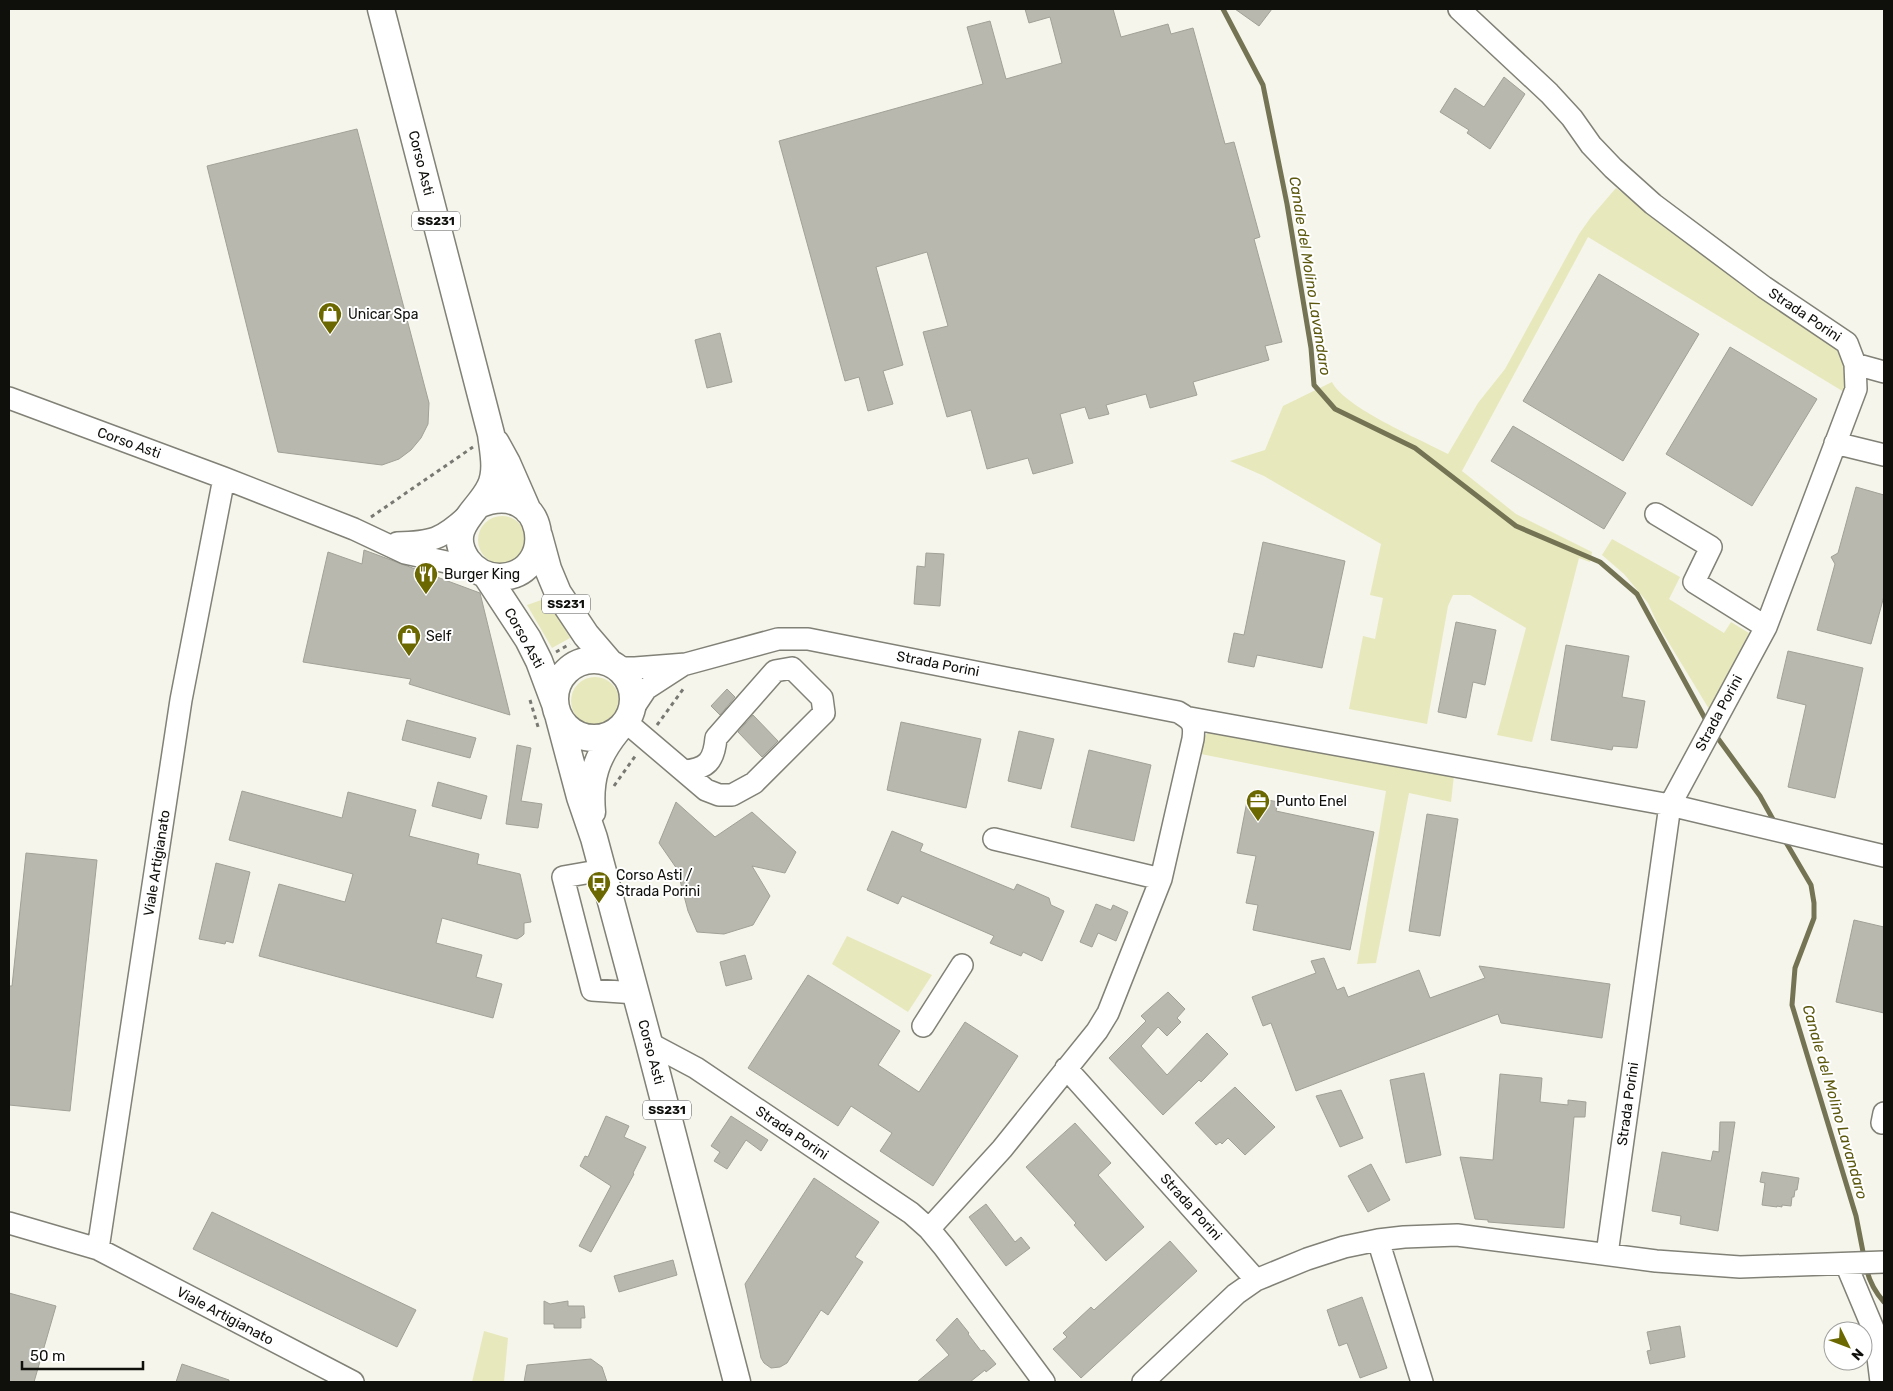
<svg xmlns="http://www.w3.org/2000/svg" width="1893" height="1391" viewBox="0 0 1893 1391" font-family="Rubik,sans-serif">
<rect width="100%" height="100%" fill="#f5f5eb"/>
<path fill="#e8e8bd" d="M1616,188L1761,297L1838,351C1845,367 1848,376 1844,392L1588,237L1462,471L1516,514L1592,552L1590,562L1579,558L1532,742L1497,735L1526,628L1470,595H1453L1448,606L1427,724L1349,709L1363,636L1375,639L1383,598L1370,595L1381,544L1264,476L1230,461L1265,450L1283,406L1332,382C1345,408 1420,439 1448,454L1478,403L1505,369L1579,234L1591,217Z
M478 540a24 24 0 1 1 48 0a24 24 0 1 1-48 0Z
M1612,539L1680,577L1669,599L1724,633L1731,622L1749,633L1709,709L1658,625L1648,603L1624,574L1602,555Z
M547,598L570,638L552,648L527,605Z
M571 701a24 24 0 1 1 48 0a24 24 0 1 1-48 0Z
M1210,730L1454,775L1451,802L1409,793L1376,963L1357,964L1386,791L1201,754L1205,736Z
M847,936L932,975L908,1012L832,964Z
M484,1331L508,1338L504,1382H472Z"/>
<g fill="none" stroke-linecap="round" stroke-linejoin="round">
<path stroke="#747454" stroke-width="5" d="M1223,9L1263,85L1287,204L1311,348L1314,385L1335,409L1415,448L1516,526L1600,562L1637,594L1708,724
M1714,733L1760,796L1775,823
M1784,839L1811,885L1814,903V918L1795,968L1792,1005L1856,1216L1864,1257
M1866,1267C1869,1281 1875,1292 1884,1302"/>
</g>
<path fill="#b8b8ae" stroke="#a1a197" d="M1025,9H1113L1121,37L1168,24L1171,34L1193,28L1225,144L1234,142L1260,237L1254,239L1282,342L1265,346L1269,360L1193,382L1197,395L1150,408L1146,394L1106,405L1109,414L1089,419L1085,407L1060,414L1073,463L1033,474L1028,458L987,469L971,410L947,417L923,332L948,326L927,252L876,267L903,365L883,371L893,404L868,411L859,377L845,381L779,141L983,84L967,27L990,21L1006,79L1062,63L1050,17L1029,23Z
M1235,9H1272L1259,26Z
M1504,77L1525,94L1490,149L1467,133L1469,130L1440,112L1455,88L1484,107Z
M357,129L429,403L428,424L421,438L411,450L399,459L382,465L278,452L207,166Z
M1599,274L1699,334L1623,461L1523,401Z
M720,333L732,382L707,388L695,340Z
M1730,347L1817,399L1752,506L1666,454Z
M1513,426L1626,493L1604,529L1491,461Z
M1856,487L1884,495V596L1871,644L1817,630L1835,564L1831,557L1838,553Z
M1263,542L1345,561L1322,668L1257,655L1254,667L1228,662L1234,633L1244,635Z
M364,550L480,593L510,715L409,684L411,679L303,662L328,552L362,564Z
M926,553L944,554L940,606L914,604L917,566L925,567Z
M1456,622L1496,630L1485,685L1473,682L1466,718L1438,712Z
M1566,645L1629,656L1622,697L1645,701L1637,748L1613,746L1612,750L1551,740Z
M1788,651L1863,668L1835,798L1788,787L1806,705L1777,698Z
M727,689L735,697L720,715L711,706Z
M753,715L778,741L762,757L738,732Z
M407,720L476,738L470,758L402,740Z
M901,722L981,739L966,808L887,790Z
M1019,731L1054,739L1041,789L1008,781Z
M517,745L531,748L521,801L542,804L538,828L506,824Z
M1089,750L1151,765L1134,841L1071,827Z
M438,782L487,796L481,819L432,806Z
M242,791L342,818L348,792L416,810L409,836L479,854L477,864L520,874L531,922L524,923V934L522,936L517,939L513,938L442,918L436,943L482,955L476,977L502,984L493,1018L259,956L279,884L345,902L353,874L229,840Z
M1248,796L1278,802L1276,811L1374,832L1350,950L1253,930L1258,905L1246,903L1256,856L1237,853Z
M676,802L715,837L752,812L796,852L785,873L752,866L770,896L753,925L724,934L697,932L688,911L677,869L659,843Z
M1427,814L1458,819L1440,936L1409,931Z
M892,831L923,844L920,851L1014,890L1017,884L1049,898L1051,905L1064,911L1042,961L1023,952L1021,956L990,943L994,936L902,896L898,904L867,890Z
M26,853L97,860L70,1111L9,1105V986H12Z
M216,863L250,872L233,943L226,941L225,944L199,939Z
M1096,904L1111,910L1113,905L1128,912L1116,941L1098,933L1092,947L1080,942Z
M1854,920L1884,927V1013L1836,1002Z
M745,955L752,979L726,986L720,962Z
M1324,958L1337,990L1344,987L1348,997L1419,970L1430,998L1485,978L1479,966L1610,984L1602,1038L1501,1023L1498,1014L1296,1091L1271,1023L1263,1026L1252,997L1316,973L1311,961Z
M808,975L900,1031L878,1065L919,1092L965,1022L1018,1056L933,1186L880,1151L892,1133L851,1106L838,1126L748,1068Z
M1168,992L1185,1009L1177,1018L1181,1022L1167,1036L1158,1027L1141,1046L1167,1075L1207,1033L1228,1054L1201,1082L1199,1080L1163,1115L1109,1058L1146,1021L1141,1016Z
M1424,1073L1441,1155L1406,1163L1390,1080Z
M1500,1074L1542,1078L1540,1102L1568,1105V1100L1586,1102L1585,1117H1574L1564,1228L1488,1222V1220L1475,1219L1460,1157L1493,1160Z
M1235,1087L1275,1127L1245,1155L1228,1138L1222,1144L1220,1142L1216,1145L1195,1123Z
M1341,1090L1363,1138L1340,1147L1316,1096Z
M606,1116L629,1126L624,1137L646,1147L633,1173L634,1174L591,1252L579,1246L611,1186L580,1166L585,1156L588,1157Z
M731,1116L768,1140L761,1151L746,1140L727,1169L714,1161L720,1152L711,1146Z
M1720,1122H1735L1718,1231L1680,1224L1681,1216L1652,1211L1662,1152L1711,1161L1713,1151L1719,1152Z
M1075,1123L1111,1163L1098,1175L1144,1227L1106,1261L1074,1225L1076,1223L1026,1167Z
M1371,1164L1390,1200L1368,1212L1348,1176Z
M1762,1172L1799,1178L1797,1190H1795L1794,1197H1792L1791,1206L1782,1205V1207L1777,1206V1207L1762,1205L1765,1183L1760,1182Z
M814,1178L879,1222L855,1257L863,1262L828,1315L821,1310L787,1363L780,1367L771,1368L764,1363L761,1358L745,1284Z
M986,1204L1015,1242L1021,1237L1030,1248L1006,1266L969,1217Z
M212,1212L416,1310L397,1347L193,1249Z
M1170,1241L1197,1271L1081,1378L1053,1349L1067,1337L1063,1333L1091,1307L1094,1310Z
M673,1260L677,1275L619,1292L614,1276Z
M9,1293L56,1306L34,1382H9Z
M1362,1297L1387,1368L1360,1378L1347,1343L1339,1346L1327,1310Z
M544,1301L550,1304L568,1301V1306H584L585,1318H581V1328H554V1324H544Z
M957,1318L969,1333L968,1334L981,1351L984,1350L996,1364L986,1372L985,1370L970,1382H917L949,1355L936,1340Z
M1680,1326L1685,1357L1650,1364L1647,1351L1651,1350L1647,1332Z
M591,1359L602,1367L607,1382H524L527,1365Z
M182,1364L229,1380V1382H176Z"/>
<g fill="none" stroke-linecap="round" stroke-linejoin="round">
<g stroke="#818177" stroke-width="24">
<path id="minor" d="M1459,9L1549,93L1572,118L1591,145L1613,168L1653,204L1764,287L1847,343L1855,364L1856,389L1766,627L1670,805L1607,1254
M1855,364L1884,372
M9,398L224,478L354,529L405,553L474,568
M1835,443L1884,455
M1656,514L1711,547L1694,582L1766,627
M397,543C432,542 441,540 468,515
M618,668H635L686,664L778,639H808L1178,712C1192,720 1195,723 1193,739L1161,879L1108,1013L1097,1031L1002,1149L929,1229
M632,710L646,689L683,665
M1190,718L1670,805L1884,856
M626,722L706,790L719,795H732L754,783L824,713L822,698L792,668L775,671L716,738C714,761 707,769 684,771
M994,839L1161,879
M603,870L563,877L592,990L636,993
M923,1026L962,965
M649,1043L696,1068L911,1213L929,1229L944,1247L1044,1382
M1066,1068L1256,1280
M1882,1123L1884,1113
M9,1223L98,1249L353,1382
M1378,1240L1422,1382
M98,1249L181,700L224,478
M1846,1264L1875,1333L1881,1382
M1143,1382L1236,1294L1256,1280L1307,1259L1344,1247L1378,1240L1404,1237L1457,1235L1656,1261L1740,1267L1884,1262"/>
</g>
<g stroke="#818177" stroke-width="29">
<path id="major" d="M381,9L491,434C493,451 498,471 490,487C479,511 445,528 467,560C475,571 487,577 500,577C560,575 547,476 478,505
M496,443L507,463L528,511
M539,536L548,569L558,593L586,635L610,663
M486,575L528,639L539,661L555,704
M555 699a39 39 0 1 1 78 0a39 39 0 1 1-78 0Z
M559,718L580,797L594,838L649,1043L737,1382
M592,812C589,779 596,757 617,731"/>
</g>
<path stroke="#797973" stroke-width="3" stroke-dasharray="4 4" stroke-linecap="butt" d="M371,517L473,447
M556,652L570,644
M530,700L539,730
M657,725L684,688
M614,786L636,755"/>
<use href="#minor" stroke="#fff" stroke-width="21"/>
<use href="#major" stroke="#fff" stroke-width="26"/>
</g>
<defs>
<g id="shop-pin" transform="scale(1.25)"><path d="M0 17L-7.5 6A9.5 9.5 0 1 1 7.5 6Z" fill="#6b6801" stroke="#fff"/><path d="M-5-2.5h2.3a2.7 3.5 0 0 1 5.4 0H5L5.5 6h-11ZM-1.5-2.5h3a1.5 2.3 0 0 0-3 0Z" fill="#fff"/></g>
<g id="restaurant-pin" transform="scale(1.25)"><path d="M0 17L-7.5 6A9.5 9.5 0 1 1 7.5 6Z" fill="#6b6801" stroke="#fff"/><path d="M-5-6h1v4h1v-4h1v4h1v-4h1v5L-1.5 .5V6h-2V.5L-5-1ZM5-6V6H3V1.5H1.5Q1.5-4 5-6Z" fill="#fff"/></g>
<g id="office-pin" transform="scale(1.25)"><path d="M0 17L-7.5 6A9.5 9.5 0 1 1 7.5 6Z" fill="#6b6801" stroke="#fff"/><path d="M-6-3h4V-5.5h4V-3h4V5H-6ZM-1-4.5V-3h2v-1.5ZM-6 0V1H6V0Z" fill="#fff"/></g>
<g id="bus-pin" transform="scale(1.25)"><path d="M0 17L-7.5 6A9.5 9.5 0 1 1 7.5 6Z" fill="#6b6801" stroke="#fff"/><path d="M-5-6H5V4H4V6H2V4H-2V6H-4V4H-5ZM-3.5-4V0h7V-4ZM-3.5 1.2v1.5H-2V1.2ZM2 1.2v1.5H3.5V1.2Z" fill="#fff"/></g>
</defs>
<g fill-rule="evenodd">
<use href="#shop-pin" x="330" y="314"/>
<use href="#restaurant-pin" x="426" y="574"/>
<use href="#shop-pin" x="409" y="636"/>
<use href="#office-pin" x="1258" y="801"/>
<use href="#bus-pin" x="599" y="883"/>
</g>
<g text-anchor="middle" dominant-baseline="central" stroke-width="4" stroke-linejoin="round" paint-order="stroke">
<g fill="#fff" stroke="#575755" stroke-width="1">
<rect x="412" y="211.5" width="48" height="19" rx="4"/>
<rect x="542" y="594.5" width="48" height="19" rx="4"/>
<rect x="643" y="1100.5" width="48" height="19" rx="4"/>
</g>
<g font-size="12" font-weight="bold" fill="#0f0f0c">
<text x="436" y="221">SS231</text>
<text x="566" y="604">SS231</text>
<text x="667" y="1110">SS231</text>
</g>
<g font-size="14" fill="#0f0f0c" stroke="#fff">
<text transform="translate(421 163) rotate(76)">Corso Asti</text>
<text transform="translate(1805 315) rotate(34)">Strada Porini</text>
<text transform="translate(129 443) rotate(20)">Corso Asti</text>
<text transform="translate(524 638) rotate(61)">Corso Asti</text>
<text transform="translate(938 664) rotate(11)">Strada Porini</text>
<text transform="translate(1719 713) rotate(-62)">Strada Porini</text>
<text transform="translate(157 863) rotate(-81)">Viale Artigianato</text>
<text transform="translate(651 1052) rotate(75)">Corso Asti</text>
<text transform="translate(1628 1104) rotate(-82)">Strada Porini</text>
<text transform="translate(792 1133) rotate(34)">Strada Porini</text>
<text transform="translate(1191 1207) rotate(48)">Strada Porini</text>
<text transform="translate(225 1316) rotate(28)">Viale Artigianato</text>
</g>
<g font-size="14" fill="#0f0f0c" stroke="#fff" text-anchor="start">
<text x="348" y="314">Unicar Spa</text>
<text x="444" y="574">Burger King</text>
<text x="426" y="636">Self</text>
<text x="1276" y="801">Punto Enel</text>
<text x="616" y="875">Corso Asti /<tspan x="616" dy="16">Strada Porini</tspan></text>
</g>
<g font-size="15" font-style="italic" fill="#5b580e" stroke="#fff">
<text transform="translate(1310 276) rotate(81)">Canale del Molino Lavandaro</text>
<text transform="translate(1835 1102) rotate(74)">Canale del Molino Lavandaro</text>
</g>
</g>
<rect width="1893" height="1391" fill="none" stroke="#0f0f0c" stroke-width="20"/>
<g transform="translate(1848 1346) rotate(132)"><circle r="24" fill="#ffffff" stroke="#9f9f9e"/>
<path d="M0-4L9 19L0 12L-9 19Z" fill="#6b6801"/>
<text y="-8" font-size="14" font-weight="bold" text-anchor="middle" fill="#0f0f0c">N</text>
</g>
<path d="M22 1361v8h121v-8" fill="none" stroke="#0f0f0c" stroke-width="2.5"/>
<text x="30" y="1361" font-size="15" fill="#0f0f0c" stroke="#ffffff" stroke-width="4" paint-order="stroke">50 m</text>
</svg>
